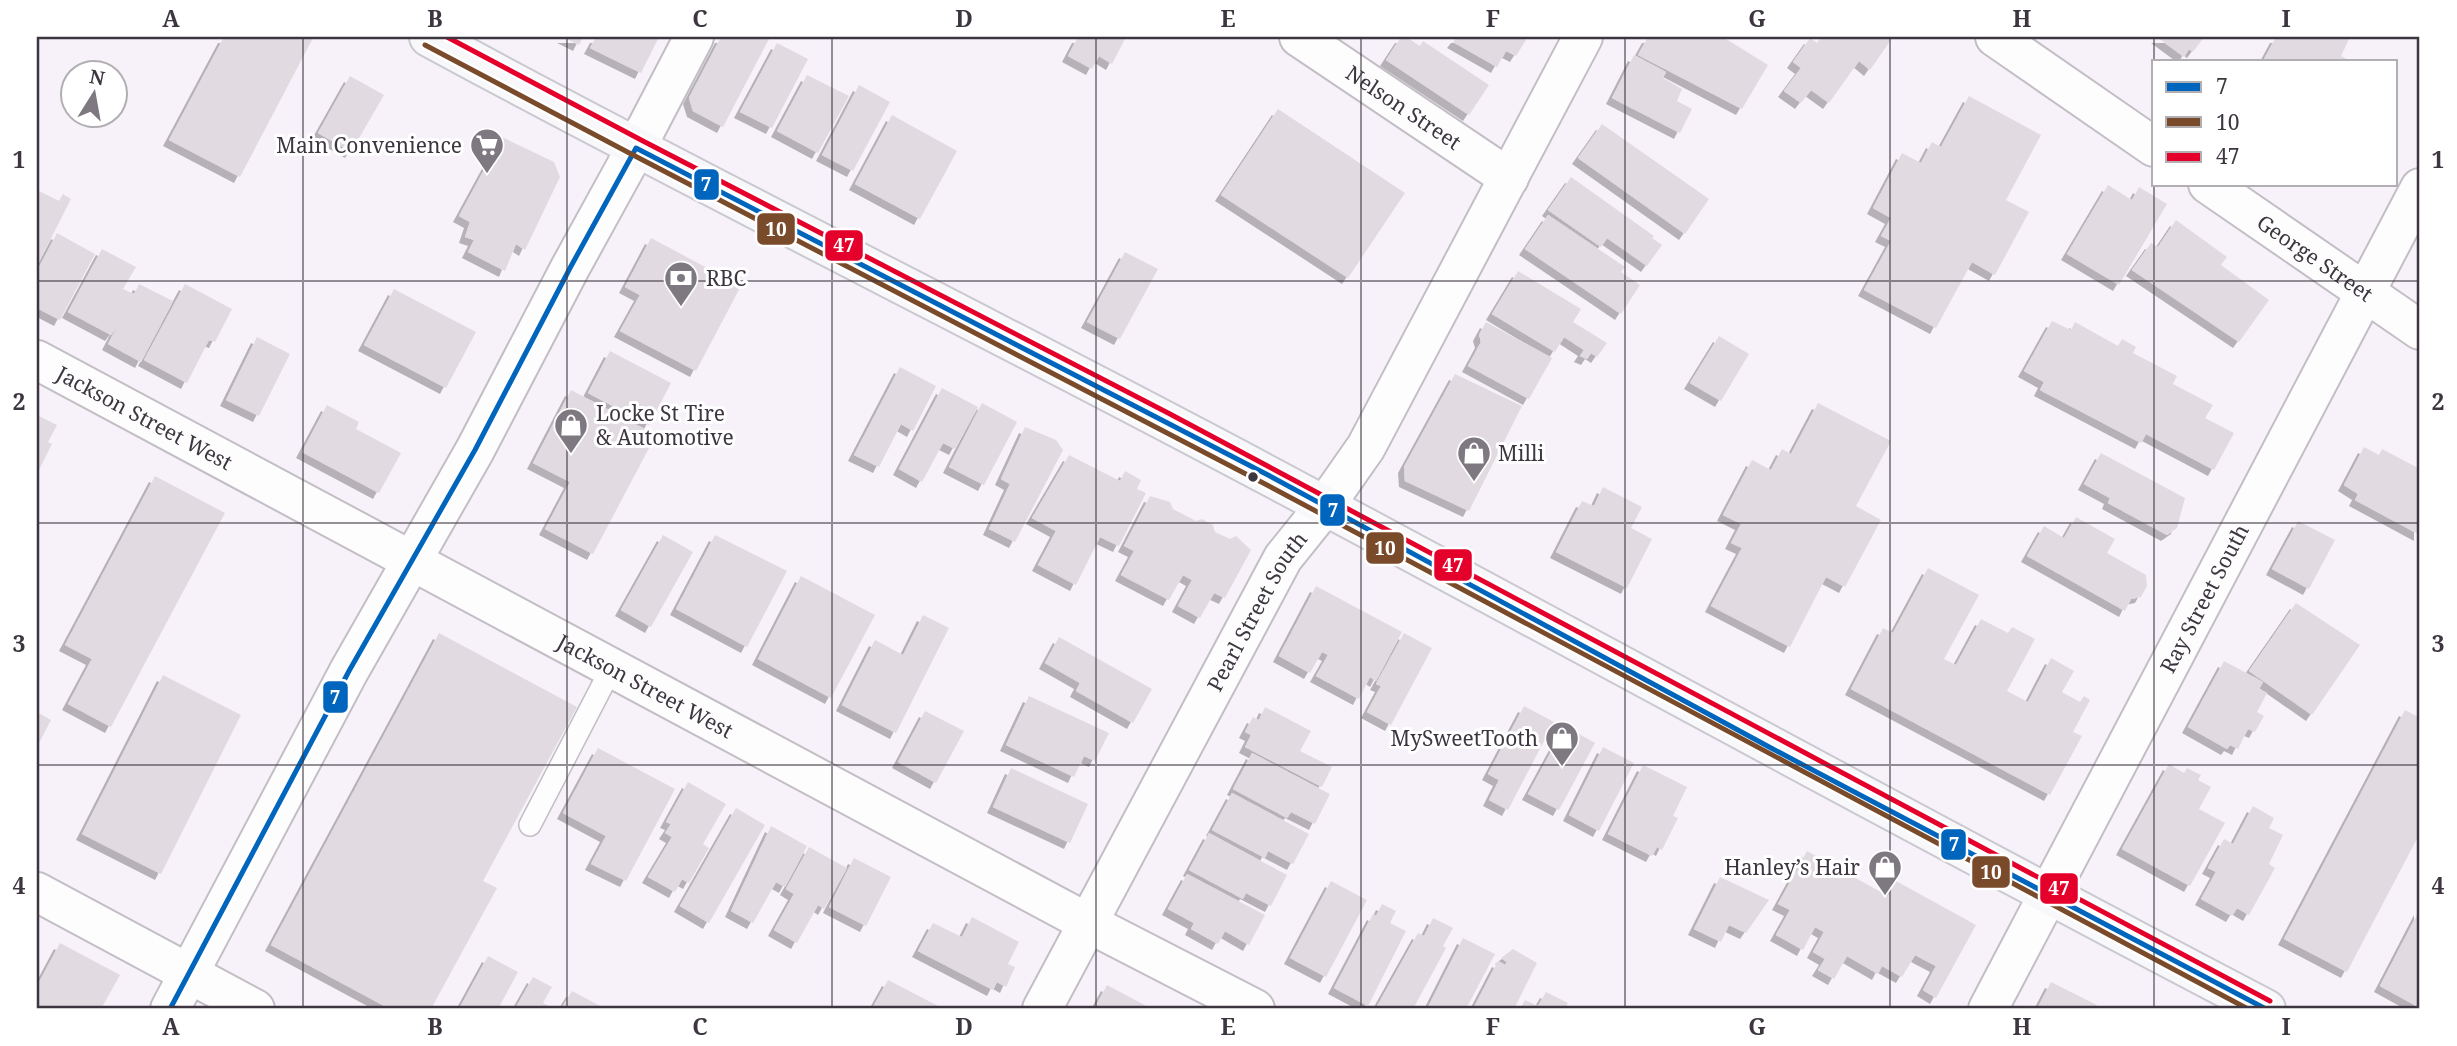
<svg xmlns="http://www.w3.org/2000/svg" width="2457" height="1046" viewBox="0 0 2457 1046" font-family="'Noto Serif',serif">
<defs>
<filter id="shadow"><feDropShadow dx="-6" dy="6" stdDeviation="0" flood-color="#0004"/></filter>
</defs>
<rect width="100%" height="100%" fill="#f7f2fa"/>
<path fill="#e2dae1" filter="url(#shadow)" d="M224,37L313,38L240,177L169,140Z
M563,37H583L579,45Z
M596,37H659L641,73L590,48Z
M721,37H770L723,127L693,111L689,98Z
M1078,37H1126L1112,64L1099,56L1092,69L1068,56Z
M1401,37H1406L1420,46L1423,41L1489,85L1469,115L1386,60Z
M1457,37H1521L1526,40L1516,56L1506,51L1497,67L1453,42Z
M1648,37H1723L1768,65L1742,109L1638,55Z
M1821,37H1893L1870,70L1859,61L1829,103L1811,90L1801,103L1784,91L1801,68L1793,62L1810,38L1817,43Z
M2157,37H2204L2193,52L2189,49L2184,57Z
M2276,37H2350L2341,56L2351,61H2263Z
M777,43L808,59L772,128L740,112Z
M1634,55L1666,72L1663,78L1682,89L1677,101L1692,109L1680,133L1612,98Z
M807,75L849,96L818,153L777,131Z
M350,76L384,95L351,152L318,133Z
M859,85L890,102L853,171L822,155Z
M1969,96L2041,135L2006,200L2029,212L1995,275L1972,262L1936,328L1864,290L1891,241L1881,236L1891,218L1873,208L1902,153L1921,163L1932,142L1941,147Z
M1278,109L1405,193L1348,278L1221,195Z
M892,115L957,151L920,219L855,184Z
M1602,124L1709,199L1685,234L1578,158Z
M502,137L554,162L560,177L525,250L516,244L505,271L468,252L474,240L465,237L470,222L459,216Z
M1571,177L1654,236L1652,238L1662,245L1647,266L1607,238L1601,247L1548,210Z
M2108,185L2132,200L2139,187L2167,204L2119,285L2067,254Z
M37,190L59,201L63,194L71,199L37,266Z
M1548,215L1625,267L1621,272L1640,285L1621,314L1525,249Z
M2176,220L2227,257L2221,265L2269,300L2239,342L2132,270L2151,243L2158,247Z
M57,233L95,254L60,320L37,308V271Z
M651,238L741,286L696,371L620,331L640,295L625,287Z
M102,249L136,267L123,289L134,294L139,284L173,301L141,362L108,344L117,327L111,335L68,312Z
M1125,252L1158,269L1120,339L1087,322Z
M1518,271L1581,309L1573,322L1607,343L1597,357L1591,353L1587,359L1580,356L1584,350L1564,337L1555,352L1492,314Z
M185,284L232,309L215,342L209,340L187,383L144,360Z
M394,289L476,332L446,388L364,345Z
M2052,321L2071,330L2075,322L2118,346L2122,339L2136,347L2133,353L2177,376L2173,384L2213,405L2205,418L2234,433L2214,470L2146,434L2141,443L2040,390L2044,382L2024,371Z
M1486,322L1552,358L1529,399L1468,366L1481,342L1479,335Z
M1719,336L1749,354L1721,401L1690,383Z
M257,337L290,354L259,416L226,400Z
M610,351L671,383L649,425L588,393Z
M900,367L936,386L913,431L901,424L879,467L854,455Z
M1455,374L1522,406L1469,511L1405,481L1404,467Z
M942,388L978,407L955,449L943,443L922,482L899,469Z
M571,390L656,435L593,554L545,529L570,482L533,463Z
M982,403L1017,422L984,485L949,467Z
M1818,403L1891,441L1856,506L1881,520L1845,587L1826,577L1790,647L1711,606L1742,548L1731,543L1741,524L1723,515L1752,460L1771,470L1782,449L1791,454Z
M327,405L359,422L356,429L401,453L379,493L302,452Z
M37,415L57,425L48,442L52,444L37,474Z
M1025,427L1056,440L1063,450L1015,542L989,529L1010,484L1001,479Z
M2364,447L2379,455L2382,449L2420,469V535L2355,500L2358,494L2344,485Z
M2101,453L2185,498L2177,528L2167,535L2108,503L2110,498L2084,484Z
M1069,455L1120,481L1125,471L1141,480L1137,489L1146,493L1119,546L1100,537L1076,585L1038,565L1056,531L1032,518Z
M155,476L225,513L111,727L68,704L92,659L65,645Z
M1603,487L1642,507L1631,528L1652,539L1627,588L1556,552L1582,501L1594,506Z
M1150,496L1170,502L1173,509L1196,521L1202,519L1213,525L1215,532L1230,539L1236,536L1251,550L1225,598L1214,593L1200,618L1178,606L1192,580L1183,575L1169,600L1121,575L1134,551L1124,546Z
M2076,517L2115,539L2107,553L2146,575L2147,586L2141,597L2131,599L2125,611L2027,556L2044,526L2064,538Z
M2298,521L2335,540L2309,589L2272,569Z
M663,535L693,552L651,627L621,610Z
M715,535L787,571L747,647L676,609Z
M1928,568L1979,595L1944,659L1956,665L1981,619L2008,633L2012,627L2035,639L2007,691L2028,702L2051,658L2074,671L2062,692L2080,702L2084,696L2090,700L2073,732L2082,736L2050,795L1851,689L1883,628L1893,633Z
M801,576L875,615L831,698L758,659Z
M1316,586L1402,632L1376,681L1370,677L1359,699L1316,676L1328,655L1322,652L1310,673L1279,656Z
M2296,603L2360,645L2312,715L2249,671Z
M923,615L949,628L896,733L842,705L875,640L903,655Z
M439,633L577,707L483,881L497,888L431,1009H390L271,945Z
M1404,633L1432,648L1391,725L1367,712L1381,686L1376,684Z
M1059,637L1152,689L1133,723L1076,691L1080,683L1045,663Z
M2224,661L2263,682L2259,689L2267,693L2257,712L2264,716L2255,732L2248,729L2238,749L2230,745L2227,749L2188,727Z
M163,675L241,715L161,874L82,834Z
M1029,696L1109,733L1095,761L1084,756L1074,777L1006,745Z
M1524,706L1554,722L1508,810L1489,800L1499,780L1488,774Z
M1265,707L1311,731L1300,751L1332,767L1322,787L1245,747L1251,735L1245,732L1253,717L1259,720Z
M2405,710L2420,718V833L2347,972L2284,939Z
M925,711L964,731L936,783L898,762Z
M37,712L51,720L37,747Z
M1565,726L1595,743L1559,810L1528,794Z
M1603,747L1634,763L1599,831L1569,815Z
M598,748L675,789L626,881L591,864L606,836L563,813Z
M1252,753L1330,794L1315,824L1291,812L1287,818L1233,789Z
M2169,764L2184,773L2187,768L2201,775L2198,780L2211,787L2199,809L2225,823L2190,886L2122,849Z
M1643,765L1687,787L1673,816L1678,818L1662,850L1657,847L1652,856L1608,834Z
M1011,768L1088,804L1070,843L993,807Z
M688,782L726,804L703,844L709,848L689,883L682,879L675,892L648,877L672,837L665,833L671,824L666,822Z
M1232,793L1309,834L1293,864L1268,851L1265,858L1212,830Z
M2253,806L2274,818L2269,828L2283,835L2269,864L2275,868L2249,915L2237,908L2232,916L2201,899L2216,872L2208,868L2224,839L2233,844Z
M736,808L765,825L709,923L680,906Z
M771,826L807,846L785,887L776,882L753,923L731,911Z
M1209,833L1287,875L1271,906L1246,893L1243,899L1189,870Z
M809,847L847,868L824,909L818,905L797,943L774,930L794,894L786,889Z
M1807,851L1888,896L1896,881L1976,925L1936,998L1923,990L1936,966L1915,955L1902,977L1882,966L1878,974L1847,956L1834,979L1818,970L1825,959L1813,952L1824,932L1815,927L1803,950L1776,935L1790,910L1778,904Z
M854,858L891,877L866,926L829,907Z
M1187,874L1265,915L1249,945L1225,931L1218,944L1191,929L1194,923L1168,909Z
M1720,877L1769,900L1746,933L1729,925L1721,942L1694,929Z
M1331,881L1367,900L1326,977L1290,958Z
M1382,904L1396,911L1390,923L1406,931L1368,1006L1334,988L1373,914L1376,916Z
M2420,909V1008L2380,986Z
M972,917L1019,942L1008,964L1015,967L1006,987L997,982L993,990L918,951L933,923L962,937Z
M1433,918L1453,928L1443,946L1446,948L1413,1009L1376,1008L1418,933L1424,936Z
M1463,938L1495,954L1466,1009H1427Z
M60,943L120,975L101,1009H37V986Z
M1513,949L1537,963L1514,1009H1473L1498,961L1505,965L1507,962L1501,958Z
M488,956L518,972L498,1009H459Z
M533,977L552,987L543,1003L555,1009H515Z
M888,980L944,1009H872Z
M2051,982L2097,1005L2095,1009H2037Z
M1107,985L1152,1009H1094Z
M572,991L606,1009H561Z
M1546,992L1568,1003L1565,1009H1520L1525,1000L1538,1006Z"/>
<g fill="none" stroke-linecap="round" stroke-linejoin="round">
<g stroke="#c3bec6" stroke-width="24">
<path id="service" d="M530,825L611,669"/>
</g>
<g stroke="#c3bec6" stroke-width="42">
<g id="minor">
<path id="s1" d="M1299,37L1509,178"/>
<path d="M1995,37L2154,147"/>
<path d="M636,148L694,37"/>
<path id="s2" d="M2208,184L2420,330"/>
<path id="s3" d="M37,360L1088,923L1255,1009"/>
<path d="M37,892L255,1009"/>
<path id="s4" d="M1042,1009L1283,558L1324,507L1366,447L1583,37"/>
<path id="s5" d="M1988,1009L2420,188"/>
</g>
</g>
<g stroke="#c3bec6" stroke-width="42">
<path id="tertiary" d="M170,1009L349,671L475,450L570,268L636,148"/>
</g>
<g stroke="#cac8d0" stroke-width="42">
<path id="primary" d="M429,37C707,188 992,328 1271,477C1603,654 1932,835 2266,1009"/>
</g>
<use href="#service" stroke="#fefdfe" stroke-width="21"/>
<use href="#minor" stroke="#fefdfe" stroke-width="38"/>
<use href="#tertiary" stroke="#fefdfe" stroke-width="38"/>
<use href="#primary" stroke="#f8f7fa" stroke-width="38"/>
<g stroke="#fff" stroke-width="10">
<path id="bus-1" d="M170,1009L349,671L475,450L570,268L636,148L1268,475L1771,748L2266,1009"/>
</g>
<g stroke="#fff" stroke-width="10">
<path id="bus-2" d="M425,45L635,156L1267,485L2248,1009"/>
</g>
<g stroke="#fff" stroke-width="10">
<path id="bus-3" d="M447,37L643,141L1170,414L2270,1001"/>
</g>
<use href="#bus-1" stroke="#0065bd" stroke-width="5"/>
<use href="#bus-2" stroke="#7a4b2a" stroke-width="5"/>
<use href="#bus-3" stroke="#e4002b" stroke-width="5"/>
</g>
<path fill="none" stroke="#3d3640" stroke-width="2" stroke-opacity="0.55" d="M303,37V1009M567,37V1009M832,37V1009M1096,37V1009M1361,37V1009M1625,37V1009M1890,37V1009M2154,37V1009M37,281H2420M37,523H2420M37,765H2420"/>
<defs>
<g id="supermarket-pin" transform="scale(1.75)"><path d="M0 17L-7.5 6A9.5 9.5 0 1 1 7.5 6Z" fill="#7e7881" stroke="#fff"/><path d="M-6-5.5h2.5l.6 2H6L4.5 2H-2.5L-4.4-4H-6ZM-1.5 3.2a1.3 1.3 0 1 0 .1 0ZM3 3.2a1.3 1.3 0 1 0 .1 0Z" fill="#fff"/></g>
<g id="bank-pin" transform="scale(1.75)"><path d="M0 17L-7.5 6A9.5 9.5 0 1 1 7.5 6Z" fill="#7e7881" stroke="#fff"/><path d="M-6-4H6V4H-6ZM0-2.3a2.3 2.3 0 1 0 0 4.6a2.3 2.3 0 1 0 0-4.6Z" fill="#fff"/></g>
<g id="shop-pin" transform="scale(1.75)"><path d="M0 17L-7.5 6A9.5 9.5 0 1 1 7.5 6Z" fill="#7e7881" stroke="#fff"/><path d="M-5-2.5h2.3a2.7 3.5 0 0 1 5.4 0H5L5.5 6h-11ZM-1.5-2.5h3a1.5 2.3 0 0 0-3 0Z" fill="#fff"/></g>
</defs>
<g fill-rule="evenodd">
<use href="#supermarket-pin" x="487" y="145"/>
<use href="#bank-pin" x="681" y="278"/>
<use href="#shop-pin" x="571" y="425"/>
<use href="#shop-pin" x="1474" y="453"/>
<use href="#shop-pin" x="1562" y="738"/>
<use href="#shop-pin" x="1885" y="867"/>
</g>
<circle fill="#3d3640" stroke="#fff" stroke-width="2.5" cx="1253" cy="477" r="6"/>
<g text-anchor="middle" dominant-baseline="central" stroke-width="6" stroke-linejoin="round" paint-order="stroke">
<g font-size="21" fill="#3d3640" stroke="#fff">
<text stroke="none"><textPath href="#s1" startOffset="126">Nelson Street</textPath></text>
<text stroke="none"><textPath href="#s2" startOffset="130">George Street</textPath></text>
<text stroke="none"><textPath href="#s3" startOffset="122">Jackson Street West</textPath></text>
<text stroke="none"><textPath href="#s5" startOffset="464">Ray Street South</textPath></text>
<text stroke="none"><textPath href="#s4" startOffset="452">Pearl Street South</textPath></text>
<text stroke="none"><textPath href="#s3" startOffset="690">Jackson Street West</textPath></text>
</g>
<g font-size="21" fill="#3d3640" stroke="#fff" text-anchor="end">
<text x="462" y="145">Main Convenience</text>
<text x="706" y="278" text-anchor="start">RBC</text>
<text x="596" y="413" text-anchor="start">Locke St Tire<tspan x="596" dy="24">&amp; Automotive</tspan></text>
<text x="1498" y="453" text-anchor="start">Milli</text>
<text x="1538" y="738">MySweetTooth</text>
<text x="1860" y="867">Hanley’s Hair</text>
</g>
</g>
<g stroke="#fff" stroke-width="2.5">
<rect x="693" y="168" width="27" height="33" rx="7" fill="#0065bd"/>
<rect x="756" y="212" width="40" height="34" rx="7" fill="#7a4b2a"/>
<rect x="824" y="229" width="40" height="33" rx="7" fill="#e4002b"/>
<rect x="1319" y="493" width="27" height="34" rx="7" fill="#0065bd"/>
<rect x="1365" y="531" width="40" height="34" rx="7" fill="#7a4b2a"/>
<rect x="1433" y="548" width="40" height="34" rx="7" fill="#e4002b"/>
<rect x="322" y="680" width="27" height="34" rx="7" fill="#0065bd"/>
<rect x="1940" y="828" width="27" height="33" rx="7" fill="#0065bd"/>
<rect x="1971" y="855" width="40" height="34" rx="7" fill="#7a4b2a"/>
<rect x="2039" y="872" width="40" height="33" rx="7" fill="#e4002b"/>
</g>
<g font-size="19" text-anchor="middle" font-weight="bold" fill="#fff">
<text x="706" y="191">7</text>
<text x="776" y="236">10</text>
<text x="844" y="252">47</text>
<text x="1333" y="517">7</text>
<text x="1385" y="555">10</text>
<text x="1453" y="572">47</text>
<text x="335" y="704">7</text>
<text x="1954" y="851">7</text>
<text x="1991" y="879">10</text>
<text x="2059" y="895">47</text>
</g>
<rect width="2457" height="1046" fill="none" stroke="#ffffff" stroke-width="77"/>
<rect x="2152" y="60" width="245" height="126" fill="#ffffff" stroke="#b1afb3" stroke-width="2"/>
<rect x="2166" y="82" width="35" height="10" fill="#0065bd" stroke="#b1afb3" stroke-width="2"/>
<text x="2216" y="94" font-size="21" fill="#3d3640">7</text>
<rect x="2166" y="117" width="35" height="10" fill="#7a4b2a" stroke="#b1afb3" stroke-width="2"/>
<text x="2216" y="130" font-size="21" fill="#3d3640">10</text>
<rect x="2166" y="152" width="35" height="10" fill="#e4002b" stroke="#b1afb3" stroke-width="2"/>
<text x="2216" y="164" font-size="21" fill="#3d3640">47</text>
<g transform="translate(94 94) rotate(11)"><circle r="33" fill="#ffffff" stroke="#b1afb3" stroke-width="2"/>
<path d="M0-5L12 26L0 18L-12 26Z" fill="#7e7881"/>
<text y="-10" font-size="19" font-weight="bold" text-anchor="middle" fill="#3d3640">N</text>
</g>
<rect x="38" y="38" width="2380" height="969" fill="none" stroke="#3d3640" stroke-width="2.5"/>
<g font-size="23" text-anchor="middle" font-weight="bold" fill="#3d3640">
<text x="171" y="27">A</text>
<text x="435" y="27">B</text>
<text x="700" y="27">C</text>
<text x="964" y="27">D</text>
<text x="1228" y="27">E</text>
<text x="1493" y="27">F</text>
<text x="1757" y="27">G</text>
<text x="2022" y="27">H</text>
<text x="2286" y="27">I</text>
<text x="19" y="168">1</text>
<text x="2438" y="168">1</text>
<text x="19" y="410">2</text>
<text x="2438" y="410">2</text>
<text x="19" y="652">3</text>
<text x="2438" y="652">3</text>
<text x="19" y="894">4</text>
<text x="2438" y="894">4</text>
<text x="171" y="1035">A</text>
<text x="435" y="1035">B</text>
<text x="700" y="1035">C</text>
<text x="964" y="1035">D</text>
<text x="1228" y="1035">E</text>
<text x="1493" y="1035">F</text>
<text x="1757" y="1035">G</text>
<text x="2022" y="1035">H</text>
<text x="2286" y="1035">I</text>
</g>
</svg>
